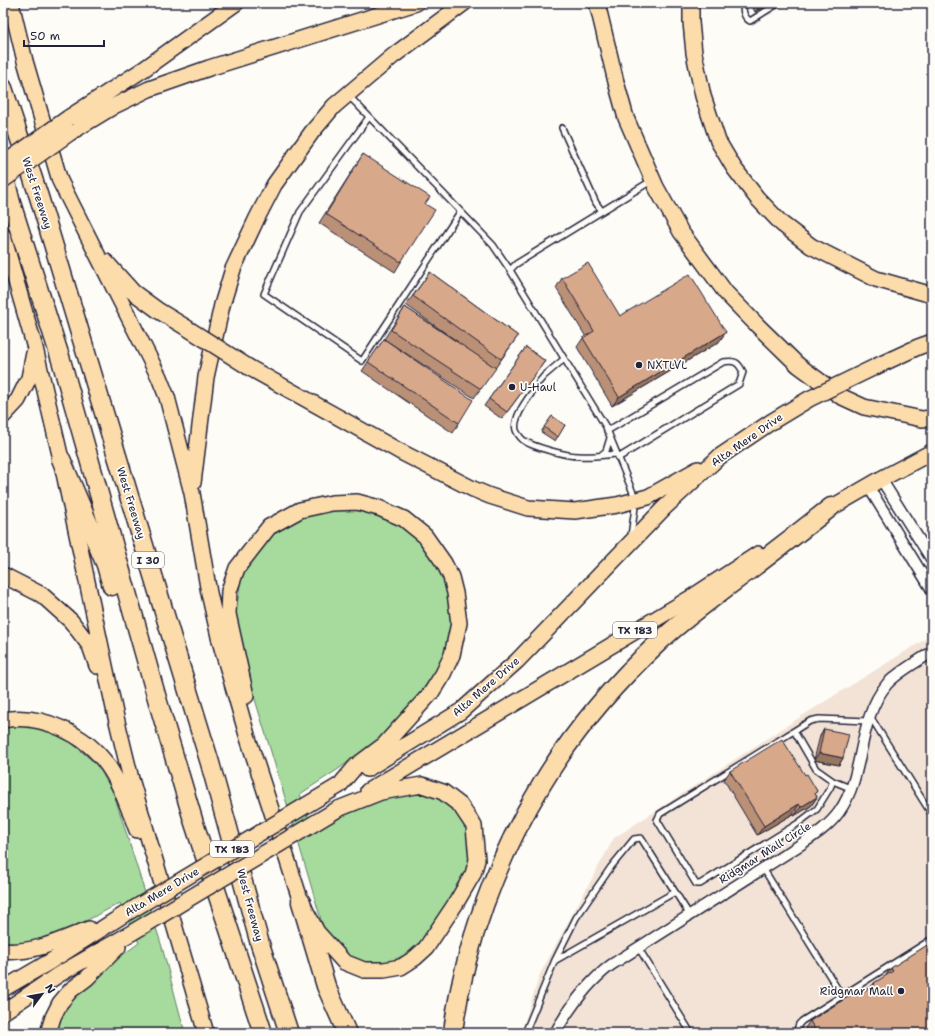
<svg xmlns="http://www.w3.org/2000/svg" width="935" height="1036" viewBox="0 0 935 1036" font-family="'Shantell Sans',sans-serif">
<rect width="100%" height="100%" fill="#fdfcf7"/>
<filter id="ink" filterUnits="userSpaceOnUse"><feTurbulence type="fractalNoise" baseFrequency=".025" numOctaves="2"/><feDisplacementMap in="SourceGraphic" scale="8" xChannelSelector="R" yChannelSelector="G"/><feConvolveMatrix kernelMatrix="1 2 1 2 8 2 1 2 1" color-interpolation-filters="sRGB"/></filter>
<g filter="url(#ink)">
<path fill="#f2e3d6" d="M756,3H790L751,25Z
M932,635V1033H521L540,974L614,838L808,712Z"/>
<path fill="#a6db9d" stroke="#647e6c" d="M358,508L401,523L434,557L447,582L453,620L445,658L395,728L337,770L300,794L314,832L376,798L401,793L427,792L445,799L468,827L471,845L467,875L435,923L414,951L389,962H361L339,950L325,933L287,804L239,647L235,618L241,579L262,544L281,529L310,513Z
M32,726L51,731L71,742L98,766L114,794L162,947L185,1033H52L58,1013L95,975L139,943L120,903L59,935L18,944L3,942V727Z"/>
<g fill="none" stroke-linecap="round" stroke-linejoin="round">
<g stroke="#22223b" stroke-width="8">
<path id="service" d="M743,3C743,10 743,17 750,21L779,3
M348,95L493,245L510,270L516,264L651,181
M369,117L300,212L264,294L362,361L460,212
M562,128L596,203L602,211
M510,270L606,427L636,500L631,536
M539,382L544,376L564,359
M531,394C525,402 513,420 516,430C517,433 521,438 523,440C532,447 567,456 579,456C592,457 604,455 617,454
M607,431L723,362C735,360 738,362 743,372L739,384L618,458
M601,455L606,451L610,438
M870,716L932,815
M794,731L816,769L833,781
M850,788L833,781L830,788L817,809L797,824L700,884H696L657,820L660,814L810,721L819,719L868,721
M763,868L842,996
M638,947L691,1033
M556,960L675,892
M525,1033L555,960L576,918L611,867L634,839L641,838L689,914
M796,1033L799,1024L802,1021L932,939"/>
</g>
<g stroke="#22223b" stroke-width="13">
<path id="minor" d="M881,479L932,560
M868,486L932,590
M555,1033C570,1007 587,983 611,965L800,845C815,835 829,826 839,812C866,774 856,722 887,684C899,671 917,662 932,652"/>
</g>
<g stroke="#22223b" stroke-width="18">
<path id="primary" d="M11,3L25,61L60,181L159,377L167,397L192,493L209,593L220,641L247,735L301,902L317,932L344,962L364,970H384L401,967L415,958L426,948L456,903L473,874L477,860L474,826L460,805L443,792L422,785L381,792L338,809
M597,3L616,82L626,118L656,187L681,232L726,293L758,326L798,365L840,396L864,407L922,419L932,418
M691,3V22L694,53L703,96L718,141L734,168L757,198L782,224L811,246L876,279L932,295
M68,118L144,69L236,3
M71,132L114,106L149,89L209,68L416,3
M3,236L35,348L61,459L115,713L131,779L206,1033
M106,262L133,292L159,311L187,328
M877,366L918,347L932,342
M250,368L399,451L473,489L490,496L528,508L575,511L617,505L648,497L698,469
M3,416L18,400L29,378L34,353
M193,483L206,377L222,305L233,269L257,218L274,185L312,132L334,106L393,56L464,3
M822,513L881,479L932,452
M3,575L42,595L71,621L90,646L97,666
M246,696L228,614L229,591L237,568L269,527L300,510L332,503L357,502L379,508L404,519L425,536L444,563L451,577L455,593L459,623L452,655L443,674L431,693L384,745L356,766L340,785
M3,720C41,713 86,734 108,766C121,785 129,809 137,830
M367,769L461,711L517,661L664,508L719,457L771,422
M368,791L689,599L758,554
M3,951C33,954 61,940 89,929
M3,989L51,961L125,914
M3,1012L58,975L133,932
M48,1033L53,1017L60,1003L71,990L87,978L118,947"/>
</g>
<g stroke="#22223b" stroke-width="21">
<path id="motorway" d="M3,88L39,197L177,655L210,763L260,944L289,1033
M3,170L11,203L61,360L158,702L194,823L263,1033
M61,459L106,565L112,586
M301,902L326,986L347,1033
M453,1033C463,948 497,858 542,784C573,732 614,684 659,642C680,622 704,605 727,587C762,561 797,534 831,507"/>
</g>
<use href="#service" stroke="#fdfcf7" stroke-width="5"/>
<use href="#minor" stroke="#fdfcf7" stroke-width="10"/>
<use href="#primary" stroke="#fddcac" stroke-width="15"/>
<use href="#motorway" stroke="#fddcac" stroke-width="18"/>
<g stroke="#22223b" stroke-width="18" stroke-linecap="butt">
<path id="primary-bridge" d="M3,164L68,118
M3,180L71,132
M187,328L250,368
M771,422L809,399L877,366
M125,914L340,785
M133,932L338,809"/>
</g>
<use href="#primary-bridge" stroke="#fddcac" stroke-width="15"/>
</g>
<path fill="#ba9077" stroke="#22223b" d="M750,3H770L755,12Z
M363,154L425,204L401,262L395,272L319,223Z
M430,272L518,336L474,398L384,339L405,307L458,342L406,305Z
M562,278L620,316L719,342L612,406L577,347L583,338L586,337L556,288Z
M384,339L459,423L453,433L362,371Z
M526,347L545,361L502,419L484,406Z
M552,416L565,425L555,441L541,432Z
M824,729L843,758L839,765L814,760L820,736Z
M730,771L805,775L817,791L815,794L817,797L811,806L794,816L793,814L757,835L724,780Z
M891,968L932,1033H808L805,1028L810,1021L856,996L872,986L874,983L886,976V975Z"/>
<path fill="#977661" stroke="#22223b" d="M762,3H770L755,12Z
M726,332L719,342L612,406L619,397Z
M819,753L843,758L839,765L814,760Z
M817,797L811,806L794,816L801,807Z
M799,804L793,814L757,835L764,826Z"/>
<path fill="#d8a88a" stroke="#22223b" d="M363,154L430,197L425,204L435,210L401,262L326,214Z
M588,263L620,316L690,274L726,332L619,397L583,338L594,331L562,278Z
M430,272L518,336L501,359L413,296Z
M405,307L496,368L481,389L391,330Z
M384,339L473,400L459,423L368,362Z
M526,347L545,361L507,412L489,399Z
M552,416L565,425L558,437L544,427Z
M824,729L849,734L843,758L819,753Z
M782,739L805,775L807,774L817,791L815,793L817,797L801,807L799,804L764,826L730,771Z
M932,942V1033H817L810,1021L854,993L856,996L875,984L874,983L893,971L891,968Z"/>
</g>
<g fill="#22223b" stroke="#fdfcf7" stroke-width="1.5">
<circle cx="639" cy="365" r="4"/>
<circle cx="512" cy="387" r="4"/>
<circle cx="901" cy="991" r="4"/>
</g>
<g text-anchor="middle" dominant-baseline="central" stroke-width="3.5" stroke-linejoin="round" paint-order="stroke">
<g fill="#fdfcf7" stroke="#646373" stroke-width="1">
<rect x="132" y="552" width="32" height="16" rx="3"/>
<rect x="613" y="622" width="44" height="16" rx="3"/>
<rect x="210" y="841" width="44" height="16" rx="3"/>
</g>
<g font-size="10" font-weight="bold" fill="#22223b">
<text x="148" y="560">I 30</text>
<text x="635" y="630">TX 183</text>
<text x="232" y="849">TX 183</text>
</g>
<g font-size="11" fill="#22223b" stroke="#fdfcf7">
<text transform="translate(37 193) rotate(72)">West Freeway</text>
<text transform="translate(747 440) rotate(-35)">Alta Mere Drive</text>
<text transform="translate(131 503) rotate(73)">West Freeway</text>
<text transform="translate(486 687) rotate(-41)">Alta Mere Drive</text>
<text transform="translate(765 853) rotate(-32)">Ridgmar Mall Circle</text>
<text transform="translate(162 892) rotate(-31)">Alta Mere Drive</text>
<text transform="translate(250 905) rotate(75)">West Freeway</text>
</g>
<g font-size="11" fill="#22223b" stroke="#fdfcf7" text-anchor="start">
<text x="647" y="365">NXTLVL</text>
<text x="520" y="387">U-Haul</text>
<text x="893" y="991" text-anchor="end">Ridgmar Mall</text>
</g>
</g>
<rect width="935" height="1036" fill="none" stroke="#fdfcf7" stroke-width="16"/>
<rect x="8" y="8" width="919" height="1020" fill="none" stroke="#22223b" stroke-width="1.5" filter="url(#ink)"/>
<g transform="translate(42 994) rotate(58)" stroke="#fdfcf7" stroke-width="3" paint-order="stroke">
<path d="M0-3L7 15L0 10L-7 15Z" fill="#22223b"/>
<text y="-6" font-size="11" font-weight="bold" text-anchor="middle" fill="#22223b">N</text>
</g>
<path d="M24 40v6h80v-6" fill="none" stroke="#22223b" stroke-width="2"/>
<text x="30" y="40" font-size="12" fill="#22223b" stroke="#fdfcf7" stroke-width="3" paint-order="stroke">50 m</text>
</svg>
